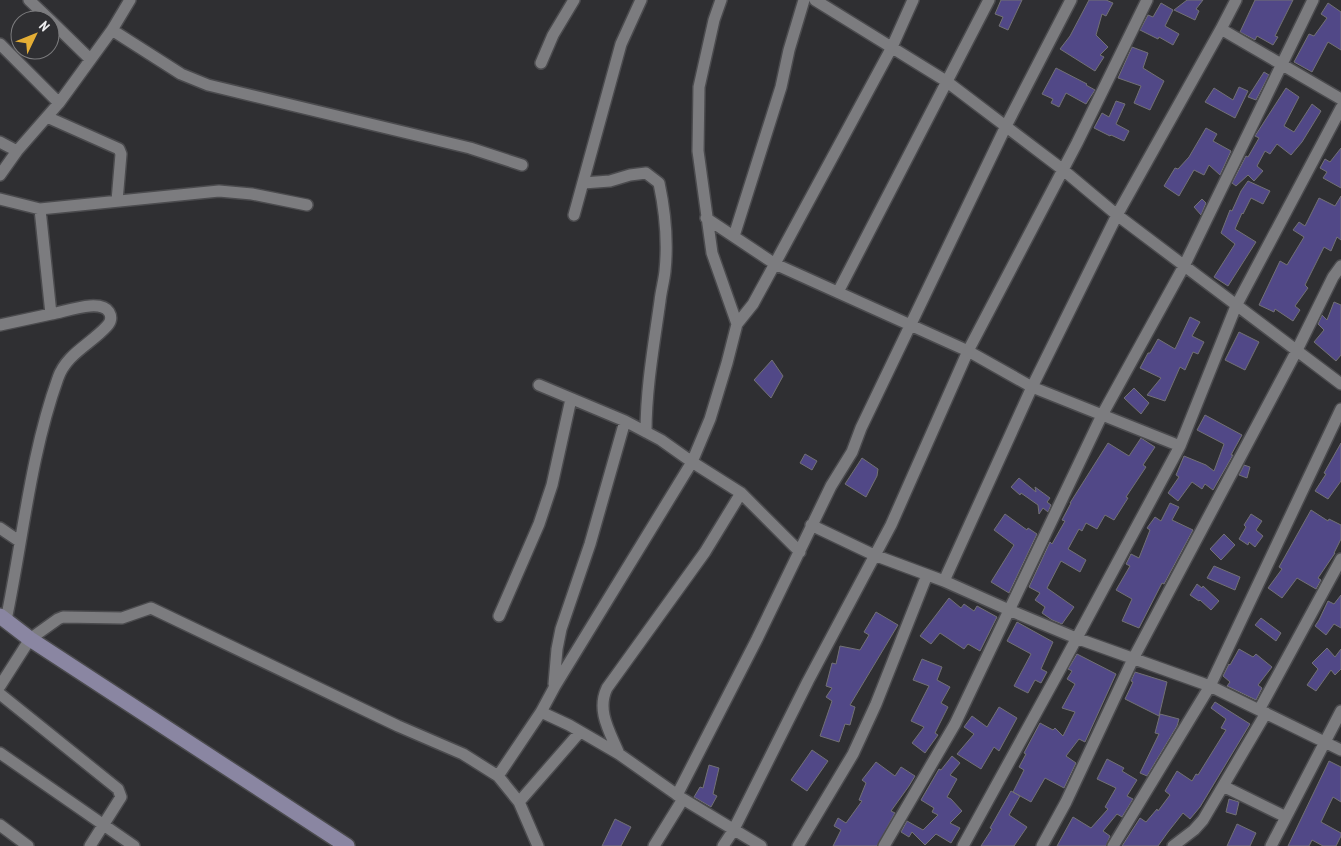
<svg xmlns="http://www.w3.org/2000/svg" width="1341" height="846" viewBox="0 0 1341 846" font-family="'PT Sans Narrow',sans-serif">
<rect width="100%" height="100%" fill="#2f2f32"/>
<path fill="#514887" stroke="#727175" d="M1001,0H1022L1008,30L999,26L1003,17L995,14Z
M1089,0H1106L1113,3L1106,16L1102,14L1096,35L1108,47L1100,55L1104,57L1095,71L1060,49L1070,36Z
M1187,0H1203L1196,9L1199,11L1195,20L1174,10Z
M1255,0H1293L1275,36L1278,37L1273,45L1257,36L1255,40L1240,32Z
M1161,3L1173,10L1165,26L1179,34L1173,45L1159,37L1158,39L1140,30L1148,15L1153,17Z
M1328,3L1341,12V50L1328,42L1312,72L1294,62L1309,34L1314,36L1327,18L1321,14Z
M1132,47L1148,53L1143,68L1164,81L1150,110L1134,103L1141,86L1118,78Z
M1056,68L1087,84L1086,85L1095,90L1086,104L1066,93L1059,107L1051,103L1053,99L1042,94Z
M1264,72L1269,75L1256,100L1248,97Z
M1239,87L1248,91L1235,118L1205,102L1214,88L1233,100Z
M1286,88L1299,97L1284,126L1294,132L1312,104L1321,111L1302,142L1291,155L1277,144L1270,154L1265,151L1257,166L1263,171L1254,181L1248,175L1236,186L1232,183L1246,156L1248,157L1259,138L1255,136Z
M1116,101L1125,104L1116,124L1129,131L1124,141L1111,135L1110,136L1094,128L1102,113L1109,117Z
M1206,128L1217,134L1213,141L1231,151L1220,175L1209,165L1204,175L1194,170L1179,196L1164,186L1175,168L1178,169L1189,157Z
M1341,148V188L1323,178L1327,172L1320,168L1325,159L1330,162Z
M1248,181L1270,191L1263,204L1251,198L1243,214L1242,213L1235,229L1256,242L1228,286L1214,277L1235,244L1221,233L1230,210L1232,211L1241,191Z
M1341,196V240L1337,237L1331,251L1324,247L1305,285L1308,288L1295,306L1300,310L1293,321L1275,309L1274,312L1259,305L1280,261L1287,265L1304,237L1293,230L1299,222L1305,226L1319,198L1335,206Z
M1202,199L1206,203L1201,215L1194,207Z
M1334,302L1341,305V355L1336,361L1314,342L1324,330L1318,324L1322,315L1327,320Z
M1190,317L1200,322L1192,336L1204,342L1198,354L1193,352L1185,370L1180,367L1165,401L1147,395L1161,378L1140,368L1148,353H1150L1158,339L1175,349Z
M1239,332L1259,342L1245,370L1225,360Z
M772,360L783,376L771,398L754,380Z
M1134,388L1149,403L1141,414L1124,398Z
M1205,415L1242,435L1231,455H1233L1213,490L1205,484L1202,489L1192,482L1178,501L1168,493L1179,477L1176,475L1184,456L1206,465L1214,471L1224,444L1197,430Z
M1141,438L1155,447L1143,465L1146,467L1126,497L1128,498L1114,520L1105,515L1097,529L1086,523L1082,531L1079,529L1068,549L1086,560L1080,572L1061,561L1047,588L1074,607L1062,624L1052,620L1042,613L1045,607L1035,600L1040,593L1029,587L1050,542L1052,544L1065,521L1062,520L1071,503H1070L1108,443L1129,456Z
M1341,443V481L1328,499L1315,491L1326,474L1324,473Z
M805,454L817,461L812,470L800,463Z
M862,458L878,469L877,476L866,497L845,484Z
M1244,465L1250,467L1247,478L1239,475Z
M1019,478L1036,492L1035,487L1050,498L1047,502L1051,505L1048,512L1043,508L1039,514L1038,505L1021,493L1020,495L1011,487Z
M1170,503L1179,507L1172,520L1193,530L1164,584L1162,583L1139,628L1122,621L1132,599L1116,590L1130,566L1126,564L1131,554L1139,558L1150,530L1147,528L1155,517L1161,521Z
M1311,510L1328,521L1329,519L1341,525V539L1334,553H1335L1318,578L1321,580L1316,589L1297,578L1282,598L1268,588L1282,569L1279,567Z
M1005,514L1027,530L1028,528L1037,534L1009,593L991,582L1014,545L994,530Z
M1251,514L1262,521L1256,530L1263,536L1255,547L1249,542L1248,545L1239,539L1246,527L1244,525Z
M1224,534L1235,545L1221,560L1210,549Z
M1214,566L1240,577L1235,590L1207,578Z
M1197,584L1202,588L1203,586L1219,601L1211,610L1200,600L1199,601L1190,595Z
M1341,595V628L1334,624L1326,635L1315,626L1319,620L1328,601L1334,604Z
M949,598L961,608L964,604L974,611L977,606L997,617L980,651L968,644L964,649L940,633L931,644L920,636Z
M876,612L898,625L850,705L855,707L850,725L845,724L839,742L820,736L832,701L826,697L832,688L826,686L832,663L836,664L840,646L860,650L869,635L864,632Z
M1261,618L1281,633L1276,641L1255,625Z
M1017,622L1053,642L1041,669L1047,672L1041,683L1035,680L1028,693L1014,686L1031,654L1007,641Z
M1327,648L1335,657L1341,649V669L1335,675L1331,670L1316,691L1307,685L1318,669L1312,663Z
M1239,649L1253,657L1256,654L1272,667L1258,685L1262,688L1256,700L1227,686L1230,682L1223,676L1229,664L1230,665Z
M1077,654L1116,674L1085,742L1079,739L1066,756L1076,763L1064,788L1045,778L1031,802L1013,792L1024,770L1019,767L1026,754L1024,753L1040,723L1053,730L1055,728L1063,736L1075,712L1062,708L1075,684L1067,679L1072,671L1068,669Z
M922,659L942,667L937,680L950,687L941,703L948,707L935,733L938,735L925,753L912,743L924,727L911,721L929,686L913,680Z
M1135,672L1167,682L1159,716L1125,699L1133,682L1131,681Z
M1215,702L1250,724L1200,807L1190,819L1183,813L1168,832L1158,846H1122L1140,818L1146,822L1157,809L1158,811L1170,795L1165,791L1177,771L1192,781L1196,774L1198,775L1226,730L1221,728L1226,719L1211,708Z
M999,707L1017,718L999,751L994,747L981,769L957,754L974,734L964,727L972,716L987,727Z
M1160,714L1179,719L1177,726L1147,776L1140,773L1159,734L1155,733Z
M812,750L828,761L807,791L791,780Z
M952,756L960,763L950,775L957,779L947,797L951,799L962,811L950,823L960,828L951,843L936,834L925,845L912,832L909,837L901,832L907,821L923,830L938,815L932,812L934,808L921,800L939,769L941,770Z
M1107,759L1124,768L1122,771L1137,780L1127,796L1133,799L1122,817L1117,814L1103,831L1110,836L1106,846H1057L1073,817L1091,828L1108,809L1105,807L1116,788L1097,779Z
M1329,761L1341,767V802L1333,797L1321,822L1341,833V836L1336,846H1323L1312,840L1309,846H1288Z
M876,762L895,776L901,767L915,776L909,786L891,811L895,813L877,846H833L841,830L834,826L838,818L846,823L862,801L859,800L866,783L862,780Z
M709,765L719,768L713,794L717,796L711,807L694,797L700,787L703,788Z
M1011,791L1020,796L1009,815L1027,827L1014,846H981L992,829L990,828Z
M1229,799L1239,802L1236,815L1226,812Z
M615,819L631,827L621,846H602Z
M1237,824L1256,833L1250,846H1227Z"/>
<g fill="none" stroke-linecap="round" stroke-linejoin="round">
<g stroke="#4b4b4e" stroke-width="14">
<path id="street" d="M29,0L50,20
M721,0L714,20L699,87L698,151L712,253L737,324L727,363L710,419L692,462L741,493L800,552
M815,0L946,81L1062,169L1117,215L1341,384
M50,20L90,59
M1221,29L1341,99
M112,30L181,74L208,85L470,148L522,165
M0,44L59,103
M541,63L553,35L574,0
M47,117L119,149L121,154L117,201
M0,142L17,151
M0,175L17,151L59,103L112,30L130,0
M583,183L610,181L630,175L646,173L659,183C665,211 668,242 665,271C664,281 661,291 660,301C654,344 646,388 646,432
M0,199L40,209L219,191L252,194L307,205
M574,215L621,44L641,0
M706,218L775,264L968,351L1032,387L1180,446
M734,236L781,87L789,50L804,0
M838,292L989,0
M737,324L753,304L765,282L892,47L913,0
M0,325L51,314
M811,525L874,555L944,581L1009,610L1076,638L1210,686L1341,750
M0,528L19,541
M944,581L1032,387L1117,215L1221,29L1236,0
M499,616L539,524L552,485L571,399
M6,620C23,539 30,456 58,378C66,354 91,344 107,326C111,322 112,317 109,312C100,298 65,312 51,314L40,209
M554,684L557,649L561,629L590,544L625,421
M0,686L30,639L58,619L63,617L122,618L151,608L398,726L463,754L498,776L519,802L538,846
M0,694L118,789L121,797L90,846
M1259,710L1341,559
M541,712L569,725L619,754L683,799L761,846
M0,753L134,846
M619,754C610,732 596,711 607,688L705,552L741,493
M498,776L541,712L555,686L692,462L661,440L625,421L539,385
M1223,786L1286,817
M677,795L757,639L831,486L852,452L861,428L1006,126L1071,0
M519,802L580,732
M0,825L28,846
M654,846L683,799
M723,846L733,831L808,681L891,525L968,351L1077,143L1147,0
M798,846L853,754L876,704L927,575
M884,846L955,724L1102,415L1184,266L1313,0
M963,846L1058,673L1180,446L1236,306L1341,108
M1042,846L1066,802L1133,659L1296,352L1333,277L1341,266
M1113,846L1210,686L1341,409
M1173,846L1194,830L1203,820L1266,713
M1271,846L1341,711"/>
</g>
<g stroke="#4b4b4e" stroke-width="18">
<path id="secondary" d="M0,616L30,639L347,846"/>
</g>
<use href="#street" stroke="#7c7c7f" stroke-width="11"/>
<use href="#secondary" stroke="#8a86a2" stroke-width="15"/>
</g>
<g transform="translate(35 35) rotate(47)"><circle r="24" fill="#2f2f32" stroke="#7c7c7e"/>
<path d="M0-4L9 19L0 12L-9 19Z" fill="#e4ae35"/>
<text y="-8" font-size="14" font-weight="bold" text-anchor="middle" fill="#efeff1">N</text>
</g>
</svg>
